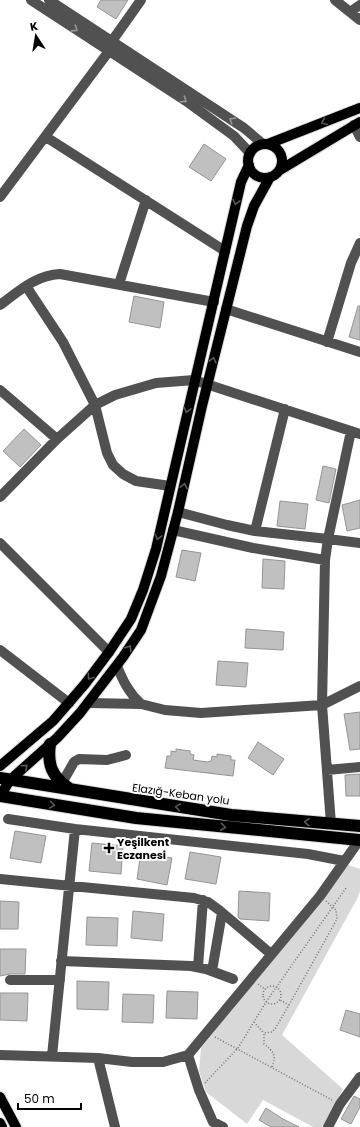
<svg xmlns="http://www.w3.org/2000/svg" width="360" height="1127" viewBox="0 0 360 1127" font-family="Poppins,sans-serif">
<rect width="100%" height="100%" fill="#fff"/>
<path fill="#d8d8d8" d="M348,865L360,869V891L358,897L282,1035L343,1089L322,1127H313L263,1100L247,1124L206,1092L199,1071L201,1048Z"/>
<path fill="#c0c0c0" stroke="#959595" d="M101,0H128L116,19L97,7Z
M204,144L226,159L211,181L189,167Z
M134,296L164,302L160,328L129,322Z
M358,306H360V340L349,337Z
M24,429L41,445L20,467L3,451Z
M323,466L336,469L329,503L316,500Z
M360,500V528L347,531L342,505Z
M280,501L308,504L305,529L277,526Z
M182,550L201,553L195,581L176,577Z
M263,559L285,561L284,589L262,588Z
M246,629L284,632L283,650L245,648Z
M218,661L248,663L246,687L216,685Z
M360,712V749L350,750L344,714Z
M258,742L284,759L273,775L248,758Z
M176,749L190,751V754L194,755L193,760L207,762L211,761L212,756L217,757V754L231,756V760H235L233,776L165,768L167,756H171V751L176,752Z
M360,774V796H346L345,775Z
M15,831L46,836L41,863L10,858Z
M92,843L123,846L121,874L89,871Z
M141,852L172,858L167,885L137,879Z
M190,852L221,857L216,884L185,879Z
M239,891L270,893L269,921L240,919L238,917Z
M0,901L19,902L18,929H0Z
M133,911L164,914L162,941L131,938Z
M87,917L118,918L117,946L86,945Z
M0,949H26L25,974H10L0,976Z
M77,981L109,982L108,1010L77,1009Z
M167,991L198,992L197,1019L166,1018Z
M0,993H28L27,1021L0,1020Z
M123,994L154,995L153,1023L122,1022Z
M346,1010L360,1014V1037L340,1030Z
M354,1096L360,1099V1107L351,1124L341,1119Z
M266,1108L283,1119L299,1127H271L259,1120Z"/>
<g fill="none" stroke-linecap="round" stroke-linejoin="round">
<g stroke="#dbdbdb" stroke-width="12">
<path id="major" d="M248 161a17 17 0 1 1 34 0a17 17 0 1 1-34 0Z
M268,144L360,108
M280,170L360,122
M0,766L53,721L85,684L109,652L131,619L143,590L156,549L241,182L249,165
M0,796L10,780L57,738L80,713L123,657L141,630L161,576L178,512L202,406L247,226L254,206L270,177
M0,1097L16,1127
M0,1123L2,1127"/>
</g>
<g stroke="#dbdbdb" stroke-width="14">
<path id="highway" d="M50,744C47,765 52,777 70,789
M0,778L231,815L360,826
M0,796L136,818L360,840"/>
</g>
<path stroke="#737373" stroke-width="1.5" stroke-dasharray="1 2" stroke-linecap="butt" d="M258,984L265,989
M263 995a9 9 0 1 1 18 0a9 9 0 1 1-18 0Z
M289,1005L337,919L336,910L326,901
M254,1022L263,1032
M215,1037L332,1100
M272,1067C277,1055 273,1051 264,1044V1033L272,1032L275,1029L289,1005L280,1000
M205,1083L238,1048L266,1002L346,888"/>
<path stroke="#515151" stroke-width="10" d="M31,0L186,101L234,136L250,153
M49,0L244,128L263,144
M335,0L360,20
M350,12L360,5
M112,41L141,0
M354,125L360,137
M46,137L225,251
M0,197L109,51
M119,284L146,200
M26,286L63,342L95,405L107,453L113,465L123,474L136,481L170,486
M0,305C19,291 36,275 60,274L214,302
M226,309L360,352
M327,342L351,263L360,243
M0,390L57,439
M0,497L57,439L95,405L115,395L156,383L194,380L360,434
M178,512L227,525L255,531L328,539L351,431
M173,530L253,548L325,560
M255,531L285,409
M0,543L109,652
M0,650L69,703
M88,703L141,704C129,693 123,681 117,666
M141,704L165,710L201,713L322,705L360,686
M327,770L360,767
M62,783L74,762L79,759L107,760L126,755
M8,819L75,829L308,854L344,861
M331,824L322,705L325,560L328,539L360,543
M0,879L194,898L208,902L219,910L271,954
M61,961L191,966L206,969L233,979
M198,967L203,900
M212,971L222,913
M10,980H60
M0,1055L98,1058L132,1062H163L188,1055L320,896L356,845V840
M188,1055L199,1090L213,1122L223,1127
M52,1056L75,829
M98,1058L115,1127
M328,1127L340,1104L360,1077"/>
<use href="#major" stroke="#000" stroke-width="10"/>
<use href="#highway" stroke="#000" stroke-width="12"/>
</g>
<defs><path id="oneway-chevron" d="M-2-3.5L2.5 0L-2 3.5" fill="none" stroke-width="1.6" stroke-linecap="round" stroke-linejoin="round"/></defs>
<g stroke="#979797">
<use href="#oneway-chevron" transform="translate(75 29) rotate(33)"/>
<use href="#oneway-chevron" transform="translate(184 100) rotate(34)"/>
<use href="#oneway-chevron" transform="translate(232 120) rotate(-148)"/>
</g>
<g stroke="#595959">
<use href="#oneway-chevron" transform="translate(324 122) rotate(159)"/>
<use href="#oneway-chevron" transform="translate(236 202) rotate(103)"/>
<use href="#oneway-chevron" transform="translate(213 360) rotate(-76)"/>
<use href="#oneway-chevron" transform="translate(187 410) rotate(103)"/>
<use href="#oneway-chevron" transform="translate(184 486) rotate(-78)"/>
<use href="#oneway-chevron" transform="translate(158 537) rotate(103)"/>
<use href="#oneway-chevron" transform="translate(129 648) rotate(-57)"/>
<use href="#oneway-chevron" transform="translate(90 677) rotate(126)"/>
<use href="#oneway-chevron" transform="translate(25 767) rotate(-42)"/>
<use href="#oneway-chevron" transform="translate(52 805) rotate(9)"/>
<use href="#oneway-chevron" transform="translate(178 807) rotate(-171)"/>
<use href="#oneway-chevron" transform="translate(307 822) rotate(-175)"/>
<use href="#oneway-chevron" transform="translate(223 827) rotate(6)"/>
</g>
<path fill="#000" stroke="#fff" stroke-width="1.5" d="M107 842h4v4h4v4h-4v4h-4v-4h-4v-4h4z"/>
<g text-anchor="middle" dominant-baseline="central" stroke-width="4" stroke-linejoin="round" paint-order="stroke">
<g font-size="11" fill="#000" stroke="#fff">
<text transform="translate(181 794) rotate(8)">Elazığ-Keban yolu</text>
</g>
<g font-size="11" font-weight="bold" fill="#000" stroke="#fff" text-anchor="start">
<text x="117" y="842">Yeşilkent<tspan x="117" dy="13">Eczanesi</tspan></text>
</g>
</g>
<g transform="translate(36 36) rotate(348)" stroke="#ffffff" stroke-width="3" paint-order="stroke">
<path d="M0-3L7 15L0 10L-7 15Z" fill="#000000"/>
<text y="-6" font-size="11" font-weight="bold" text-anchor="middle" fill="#000000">K</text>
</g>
<path d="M18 1103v6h63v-6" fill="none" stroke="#000000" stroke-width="2"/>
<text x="24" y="1103" font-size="12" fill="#000000" stroke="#ffffff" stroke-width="3" paint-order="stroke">50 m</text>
</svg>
